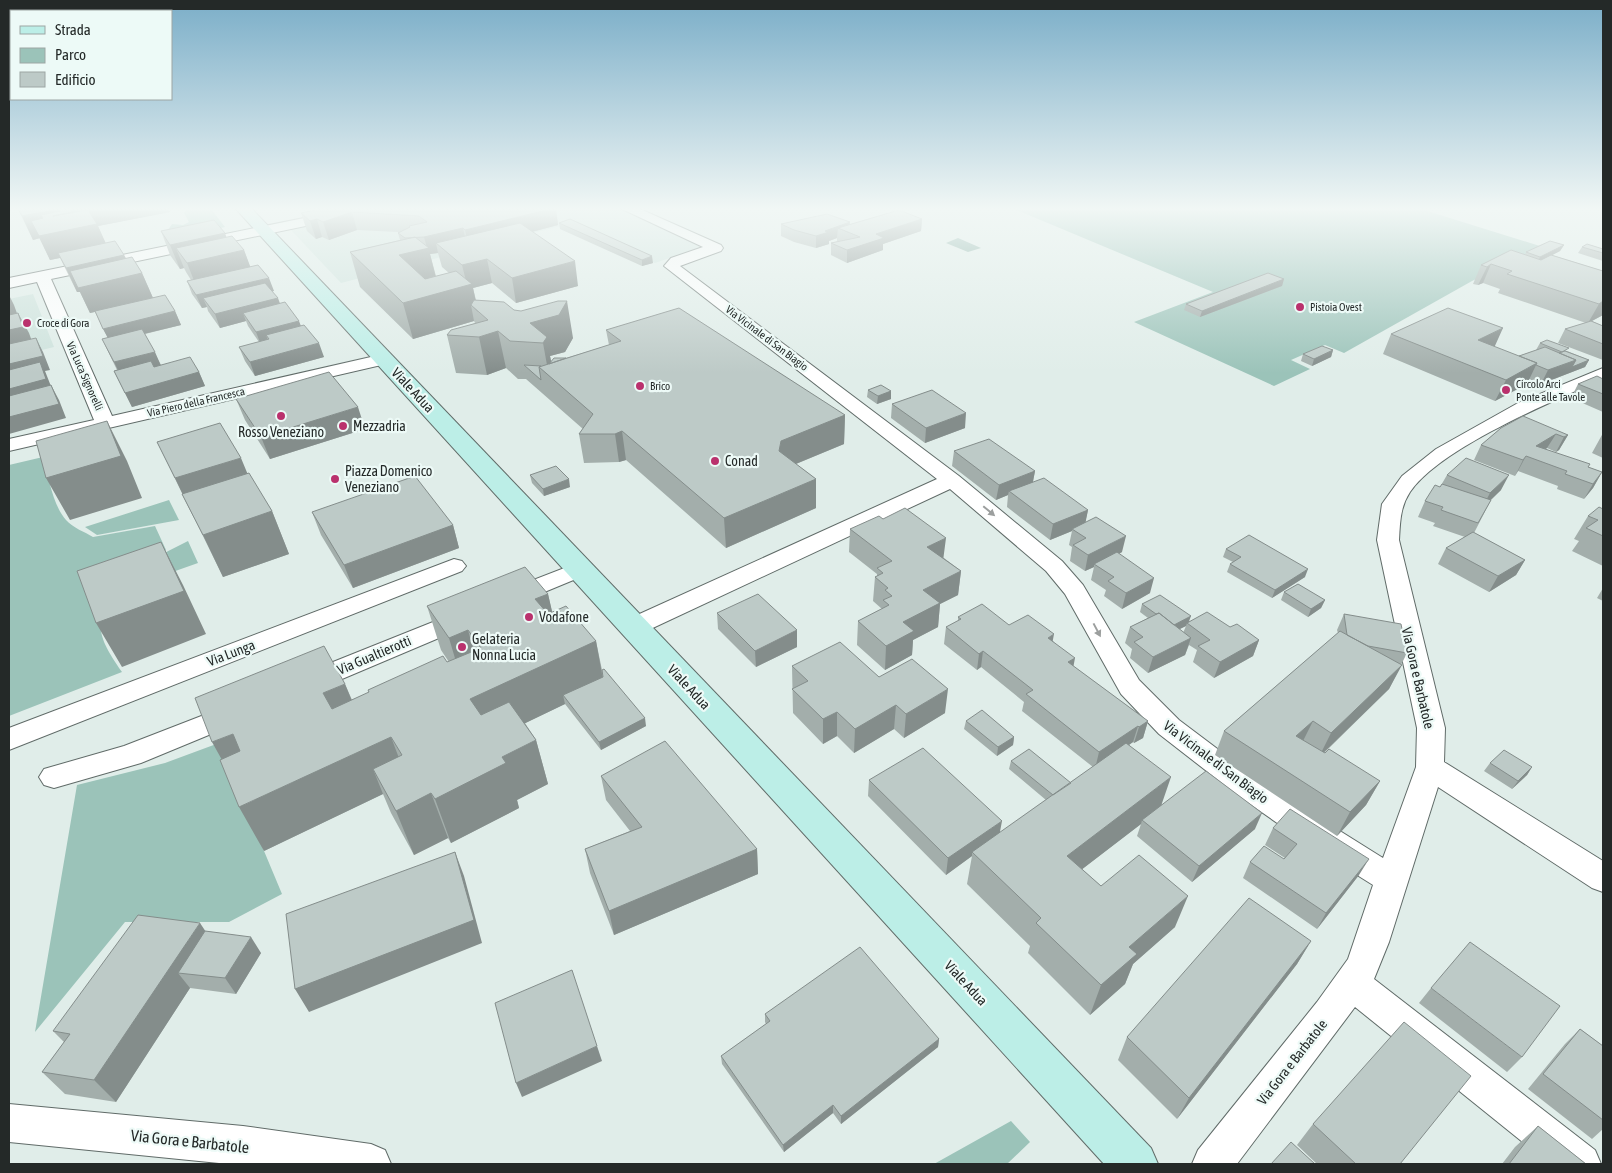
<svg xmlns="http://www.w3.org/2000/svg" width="1612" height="1173" viewBox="0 0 1612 1173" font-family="'Asap Condensed',sans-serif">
<rect width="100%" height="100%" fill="#e0ede9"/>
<path fill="#cde2dc" d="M400,209H621L701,247L655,263L568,224L341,283L289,228Z
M33,294L54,347L9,358V299Z"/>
<path fill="#9bc3b9" d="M186,209H211L225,227L184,236H164L172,224L183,225L189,222L184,213Z
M1014,209H1421L1543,247L1472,281L1344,353L1325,345L1291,360L1310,369L1274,386L1134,322L1213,292Z
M43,457C49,477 52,504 66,520C73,528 85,532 93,537L155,526L166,550L111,578C99,627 92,629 122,672L9,716V465Z
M169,500L179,520L97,535L85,527Z
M188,541L198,563L113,593L115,578Z
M219,743L282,894L229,922H125L35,1032L77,785L165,763Z
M1011,1121L1030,1142L1007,1164H934Z"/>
<path fill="#77a499" d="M958,238L981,248L968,252L946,243Z"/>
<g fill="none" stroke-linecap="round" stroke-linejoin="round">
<g stroke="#606b68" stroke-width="2">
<path id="street" d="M348,209H375L368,213L51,279L112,416L384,354L390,355L393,359L390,363L9,451V439L94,420L37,282L9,288V278Z
M622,209H640L721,245L723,248L721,251L680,266L959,476L1062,561L1083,585L1139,680L1179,720L1260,781L1383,858L1416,767L1417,728L1377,540L1382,504L1402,476L1436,449L1518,403L1603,368V379C1553,401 1440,448 1410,492C1400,507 1400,523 1399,540L1445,728L1444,762L1603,861V892L1592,888L1438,787L1389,942L1374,979L1595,1150L1601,1164H1550L1355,1007L1237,1164H1192L1198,1150L1317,1002L1348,959L1373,885L1306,843L1240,797L1159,734L1121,694L1065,594L1046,571L950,489L642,633L633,635L624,633L621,627L624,621L937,479L664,266L671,258L703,247Z
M454,559L462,561L466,566L462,571L9,750V728Z
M580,562L588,564L592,569L588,574L513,605L505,603L501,597L505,591Z
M463,610L472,612L475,618L472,624L316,690L307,692L298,690L294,683L298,676Z
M235,703L245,706L249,713L245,720L141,763L54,788L44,785L39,777L44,769L124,746Z
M9,1104L243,1126L371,1144L385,1150L391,1164H229L9,1142Z"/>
</g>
<g stroke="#606b68" stroke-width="2">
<path id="secondary" d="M236,209H252L1151,1148L1158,1164H1104Z"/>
</g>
<use href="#street" fill="#fff" fill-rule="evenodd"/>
<use href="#secondary" fill="#bceee7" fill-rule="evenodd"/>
</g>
<path fill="#a3aeab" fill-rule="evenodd" d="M18,209L170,212L98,226L105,243L124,255L126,258L142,273L153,298L175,311L181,325L145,334L161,365L199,372L205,386L132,407L114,371L117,370L102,339L108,338L95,312L90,313L80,292H77L60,258L50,260L40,238L33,240Z
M321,209H556L558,225L532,232L578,286L516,303L492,283L473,288L476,300L514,310L573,338L565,352L550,356L551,361L566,358L609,345L606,330L845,415L844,444L796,464L816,479V508L726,548L626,460L619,462L584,463L579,434L583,429L526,379H518L506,368L487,375L456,373L447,335L475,323L474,321L413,339L360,287L350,252L400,240L398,233V232L357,230L329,240L322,237L316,239L307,231L301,213ZM438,253L442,267L449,273L436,276L430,254Z
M922,219L921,231L883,244V250L847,263L831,255V243L839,241H837V238L829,241V244L816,248L794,242L781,236V224L850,225Z
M559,223L653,263L642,266L560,229Z
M161,231L226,237L244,250L250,267L274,291H272L280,304L301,326L324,357L255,376L245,361L239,347L259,342L248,326L246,321L220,328L208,311L207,307L202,308L192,294L187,281L191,280L186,272L184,268L180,269L170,255Z
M1564,245L1560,251L1552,255L1603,271V315L1592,321L1603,326V360L1558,343L1565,329L1586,323L1498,293L1500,289L1483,283L1478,285L1473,284L1481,265L1525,255L1526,252Z
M1582,247L1603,249V261L1578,253Z
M1284,279L1282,286L1200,317L1184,310L1186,304Z
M1391,334L1494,347L1519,356L1536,350L1540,343L1567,351L1589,360L1585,367L1541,384L1529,379L1527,384L1495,401L1383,354Z
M1333,350L1331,357L1312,366L1301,361L1303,354Z
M1603,379V412L1571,398L1578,384Z
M868,390L891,391V399L877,404L867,397Z
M236,399L365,429L270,459L245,420Z
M892,404L965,428L925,443L891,418Z
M1501,428L1568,435L1559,450L1556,452L1547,448L1546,449L1588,467L1602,472L1593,488L1584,499L1557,489L1558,486L1518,471L1515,476L1474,460L1481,445Z
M1603,433V458L1592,453Z
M157,442L247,473L272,511L289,554L223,577Z
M954,451L1035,471L1033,482L1088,510L1085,523L1122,552L1119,554L1150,593L1122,609L1104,596L1106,590L1091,580L1094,567L1085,571L1070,561L1072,547L1069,545L1072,531L1050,540L1007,507L1008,495L996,500L952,466Z
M530,475L570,487L544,496L532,483Z
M1447,475L1501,490L1491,500L1474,533L1525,560L1516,575L1489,592L1438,564L1446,548L1465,537L1433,526L1435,523L1418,517L1425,501L1440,487Z
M1603,509V566L1572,551L1579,541L1574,539L1588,516Z
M312,512L453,525L459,548L353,588L321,535Z
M883,519L944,558L961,571L958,595L940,604L938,627L913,640L912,655L885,670L857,645L858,621L882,609L873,601L875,577L877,576V574L849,552L850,529Z
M1226,549L1305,577L1272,598L1227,572L1230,564L1233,562L1223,557Z
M1603,588V601L1597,598Z
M1284,592L1325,600L1321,608L1308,617L1281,600Z
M548,594L552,612L596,641L602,670L646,726L601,750L565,704L525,723L536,740L548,784L517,800L519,808L451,843L448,838L414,855L391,813L383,794L264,851L345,684L352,700L369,693L368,690L449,662L441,650L427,606Z
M1142,604L1189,621L1230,627L1259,640L1253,656L1214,678L1193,662L1197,650L1189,645L1185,655L1148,673L1130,658L1132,649L1125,643L1130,627L1148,618L1140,612ZM1186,626L1183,633L1179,629Z
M717,613L797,630V647L756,667L718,629Z
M1344,614L1407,653L1389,689L1324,753L1380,781L1366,805L1337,836L1215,755L1224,731L1338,633L1337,630Z
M958,617L1009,625L1053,641L1073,666L1148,721L1143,738L1134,743L1133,742L1129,745L1162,805L1255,829L1192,882L1137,836L1141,824L1082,869L1101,886L1175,927L1133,964L1125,984L1090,1015L1028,953L1030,946L967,884L972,856L946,875L868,796L869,780L1000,833L1046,800L1009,769L1011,761L1071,783L1093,767L1022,711L1024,702L981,667L977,670L944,644L946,627L958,621Z
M792,666L879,677L945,713L904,738L894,729L854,753L837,736L823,744L793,713Z
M966,721L1014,737L1013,745L997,756L964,729Z
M1490,763L1532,767L1527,775L1512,789L1484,771Z
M601,776L757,849L758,874L614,935L590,873L585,849L630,831L606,800Z
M1273,828L1359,875L1317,929L1243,878L1250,862L1284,859L1285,858L1265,845Z
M205,931L261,953L236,994L190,988L116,1102L65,1094L42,1072L64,1042L53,1031Z
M1311,941L1297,964L1177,1119L1118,1060L1127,1037Z
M1431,988L1522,1057L1507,1072L1419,1003Z
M765,1014L939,1039L938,1047L841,1124L833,1113L784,1152L722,1064L721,1056L766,1024L765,1022Z
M1580,1029L1603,1046V1129L1592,1139L1528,1089L1565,1044Z
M1313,1124L1400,1164H1317L1297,1145Z
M1538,1126L1586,1164H1502L1515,1147Z"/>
<path fill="#848d8b" d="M59,209H169L170,212L98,226L108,248L50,260L31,221L40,238L33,240L22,216Z
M551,209H556L558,225L469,248L465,230Z
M352,212L357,230L329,240L323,222Z
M317,219L322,237L316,239L310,221Z
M922,219L921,231L883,244V250L847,263V250L876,234Z
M850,222L849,233L838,228L837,238L829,241V244L816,248V236L825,231Z
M463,228L467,246L436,243L438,253L430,254L437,282L408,290L399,255L427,248L424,237Z
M225,233L232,253L244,250L253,274L197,288L187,263L176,248L184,268L180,269L170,245Z
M1564,245L1560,251L1537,263L1540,257Z
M124,255L133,275L142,273L153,298L90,313L70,271L80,292H77L66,268Z
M652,256L653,263L642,266V260Z
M487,259L492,283L473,288L478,312L471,305L474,321L413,339L403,303L467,285L462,265Z
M575,261L578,286L516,303L512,278Z
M1491,264L1483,283L1478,285L1487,267Z
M269,278L274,291L209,306L203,298L207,307L202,308L196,295Z
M1284,279L1282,286L1200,317L1202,311Z
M9,295L14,305L19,319L9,321Z
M278,298L283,312L243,313L246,321L220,328L215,314Z
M567,301L573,338L565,352L550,356L554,375L549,376L543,343L530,323Z
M1603,301V315L1588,323L1599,304Z
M175,311L181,325L110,342L103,329Z
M18,313L29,333L34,347L9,353V330Z
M299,321L304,334L269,339L266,335L269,343L261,345L256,332Z
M1503,328L1494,348L1478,340Z
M498,331L506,368L487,375L479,337Z
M36,338L43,352L50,370L45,371L54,394L9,406V364Z
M319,343L324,357L255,376L250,362Z
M1333,350L1331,357L1312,366L1314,359Z
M155,352L161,366L121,376L114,362Z
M1576,360H1589L1585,367L1541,384L1548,370Z
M1537,363L1527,384L1495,401L1506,380Z
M199,372L205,386L132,407L125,393Z
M51,385L59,400L66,418L9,434V417Z
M891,391V399L877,404L878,396Z
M358,407L365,429L270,459L261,437Z
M966,413L965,428L925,443L926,428Z
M845,415L844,444L781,470L779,451L781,441Z
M107,421L127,461L142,498L70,520L46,478Z
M622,431L626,460L619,462L615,434Z
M1556,434L1547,448L1532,458L1536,446Z
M1568,435L1559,450L1556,452L1564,437Z
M1526,456L1518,471L1515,476L1523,460Z
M241,458L258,499L182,494L195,520L175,478Z
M1035,471L1032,486L1009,491L1008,495L996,500L999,485Z
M1602,472L1593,488L1584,499L1593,484Z
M1509,475L1501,490L1482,508L1490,493Z
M569,479L570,487L544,496L543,489Z
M816,479V508L726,548L724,518Z
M1088,510L1085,525L1072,529V531L1050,540L1053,524Z
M272,511L289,554L223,577L203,535Z
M453,525L459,548L353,588L344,565Z
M1126,536L1122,552L1096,565L1094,564V567L1085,571L1088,555Z
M946,538L943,561L927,547Z
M161,542L183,585L206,634L122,667L96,623Z
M1525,560L1516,575L1489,592L1498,576Z
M1308,569L1305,577L1272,598L1275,590Z
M961,571L958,595L940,604L938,627L913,640L912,655L885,670L886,646L903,622L923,590Z
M1154,578L1150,593L1122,609L1126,593Z
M548,594L558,637L535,599Z
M1325,600L1321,608L1308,617L1311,609Z
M1191,616L1188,624L1187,623L1186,626L1170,634L1172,626Z
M468,630L480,674L462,682L449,638Z
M797,630V647L756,667L755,651Z
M1054,634L1051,650L1048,638Z
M1191,638L1185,655L1148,673L1153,657Z
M1259,640L1253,656L1214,678L1220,662Z
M596,641L604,685L563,695L565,704L484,743L470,699Z
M983,651L981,667L977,670L979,654Z
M1075,658L1072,674L1068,662Z
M1402,665L1389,689L1319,757L1331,733Z
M345,684L363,728L343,737L323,693Z
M948,689L945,713L904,738L906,714Z
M896,705L894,729L854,753L855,729Z
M837,712V736L823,744V719Z
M645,718L646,726L601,750L599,742Z
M1148,721L1143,738L1134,743L1139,727Z
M1313,721L1301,745L1296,736Z
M1138,726L1133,742L1095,769L1099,752Z
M233,734L257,778L237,787L212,742Z
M391,737L408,782L373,769L383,794L264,851L239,807Z
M1014,737L1013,745L997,756L998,747Z
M536,740L548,784L517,800L519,808L451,843L435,799L502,757Z
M1532,767L1527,775L1512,789L1518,781Z
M1171,777L1160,809L1142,820L1141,824L1059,887L1067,856Z
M1380,781L1366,805L1337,836L1350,812Z
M431,793L448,838L414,855L396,811Z
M1262,813L1255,829L1192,882L1199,866Z
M1002,821L999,837L972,852V856L946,875L948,858Z
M757,849L758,874L614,935L609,911Z
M455,852L464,876L482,943L309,1012L295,989Z
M1369,859L1359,875L1317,929L1326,913Z
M1188,896L1175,927L1133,964L1125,984L1090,1015L1101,985L1129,947Z
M200,923L216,947L178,973L190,988L116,1102L94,1080Z
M251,937L261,953L236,994L225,978Z
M1311,941L1297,964L1177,1119L1189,1098Z
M939,1039L938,1047L841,1124V1116Z
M597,1046L602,1061L522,1097L516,1083Z
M833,1105V1113L784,1152L783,1145Z"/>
<path fill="#bdcac7" stroke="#848d8b" d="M18,209H72H71L72,212L53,216L88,210L97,224L39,236L31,221L43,218L41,215L60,211L59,209L22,216Z
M321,209H551L465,230L463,228L424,237L405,238L398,233L410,227L409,226L427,222L419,216L352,212L323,222L317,219L310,221L301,213Z
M899,210L922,219L876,234L884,238L847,250L831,243L860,237L838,228Z
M827,214L850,222L825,231L829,232L816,236L794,230L781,224Z
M570,219L652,256L642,260L559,223Z
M214,220L225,233L170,245L161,231Z
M520,223L575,261L512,278L487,259L462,265L436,243Z
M232,236L244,250L187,263L176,248Z
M415,237L429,248L399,255L425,279L456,271L472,284L403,303L350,252Z
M115,241L124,255L66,268L58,253Z
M1550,241L1564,245L1540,257L1526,252Z
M1587,244L1603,249V253L1582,247Z
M1511,250L1541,260L1551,255L1603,271V301L1599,304L1507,274L1512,271L1491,264L1487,267L1481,265Z
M132,257L142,273L78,288L70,271Z
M258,265L269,278L196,295L187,281Z
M1268,273L1284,279L1202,311L1186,304Z
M265,283L278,298L215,314L203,298Z
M165,295L175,311L103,329L95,311Z
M474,300L504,302L514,310L521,311L558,301H567L559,315L530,323L547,337L543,343L510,341L498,331L479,337L447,335L451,330L488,320L471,305Z
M285,302L299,321L256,332L243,313Z
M679,308L845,415L781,441L779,451L816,479L724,518L622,431L615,434H579L593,414L539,367L621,341L606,330Z
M1448,308L1503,328L1478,340L1537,363L1506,380L1391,334Z
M18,313L23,327L9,330V315Z
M1591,321L1603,326V344L1565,329Z
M304,325L319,343L250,362L239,347L269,339L266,335Z
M142,329L155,352L114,362L102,339Z
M36,338L43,356L9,364V344Z
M1547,340L1569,348L1562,352L1540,343Z
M1322,346L1333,350L1314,359L1303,354Z
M1545,347L1576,360L1548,370L1536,365L1537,363L1519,356Z
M1565,351L1589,360L1572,367L1576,360L1559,353Z
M190,357L199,372L125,393L114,371L151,361L154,367Z
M554,358H566L549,364Z
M40,362L46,379L9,389V370Z
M524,365L541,366L539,367L541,380Z
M329,372L358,407L261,437L236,399Z
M1597,376L1603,379V394L1578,384Z
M51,385L59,404L9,417V396Z
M881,385L891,391L878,396L868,390Z
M932,390L966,413L926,428L892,404Z
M1523,416L1568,435L1564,437L1556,434L1536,446L1590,464L1588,467L1602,472L1593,484L1565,474L1567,471L1526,456L1523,460L1481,445L1501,428Z
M107,421L121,456L46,478L36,441Z
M220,423L241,458L175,478L157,442Z
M989,439L1035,471L999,485L954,451Z
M1466,458L1509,475L1490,493L1447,475Z
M556,466L569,479L543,489L530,475Z
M249,473L272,511L203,535L182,494Z
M415,476L453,525L344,565L312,512Z
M1044,478L1088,510L1053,524L1009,491Z
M1442,484L1491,500L1478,523L1441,510L1443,507L1425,501L1435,485L1440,487Z
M1599,507L1603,509V536L1586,528L1598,520L1588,516Z
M905,508L946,538L927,547L961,571L923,590L940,603L903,622L914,631L886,646L858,621L889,605L883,600L892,596L885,590L888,588L875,577L883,573L877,568L892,561L850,529L879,516L883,519Z
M1096,517L1126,536L1088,555L1073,545L1086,538L1072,529Z
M1473,532L1525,560L1498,576L1446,548Z
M1249,535L1308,569L1275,590L1230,564L1241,557L1226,549Z
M161,542L184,591L96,623L77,571Z
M1117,552L1154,578L1126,593L1108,581L1114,577L1094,564Z
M525,567L548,594L535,599L548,614L566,606L596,641L470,699L481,715L509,702L536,740L502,757L506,763L435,799L431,793L396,811L373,769L402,755L391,737L239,807L220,760L240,751L233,734L212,742L195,698L324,646L345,684L323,693L332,709L369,692L368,690L443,656L447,662L481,648L468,630L449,638L427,606Z
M1298,584L1325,600L1311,609L1284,592Z
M758,594L797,630L755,651L717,613Z
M1160,595L1191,616L1174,625L1159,613L1156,614L1142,604Z
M982,604L1009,625L1028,615L1054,634L1048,638L1075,658L1068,662L1148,721L1139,727L1138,726L1099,752L1026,694L1033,690L983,651L979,654L946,627L961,619L958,617Z
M1207,612L1230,627L1237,624L1259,640L1220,662L1198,646L1210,640L1187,623Z
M1159,613L1191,638L1153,657L1134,642L1143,637L1130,627Z
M1344,614L1401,624L1407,653L1368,646L1347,635Z
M1340,631L1402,665L1331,733L1313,721L1296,736L1325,753L1329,749L1380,781L1350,812L1224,731Z
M840,642L879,677L912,659L948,689L906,714L896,705L855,729L837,712L823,719L792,689L808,681L792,666Z
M604,669L645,718L599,742L563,695L603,677L602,670Z
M982,710L1014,737L998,747L966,721Z
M665,741L757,849L609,911L585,849L642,827L601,776Z
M1126,743L1171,777L1067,856L1101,886L1139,855L1188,896L1129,947L1137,954L1101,985L1036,923L1041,918L972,852Z
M923,748L1002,821L948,858L869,780Z
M1029,749L1071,783L1053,795L1011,761Z
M1504,750L1532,767L1518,781L1490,763Z
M1206,771L1262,813L1199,866L1142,820Z
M1290,809L1369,859L1326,913L1250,862L1264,846L1284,859L1297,844L1273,828Z
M455,852L474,920L295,989L286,914Z
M1249,898L1311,941L1189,1098L1127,1037Z
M138,915L200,923L94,1080L42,1072L70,1034L53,1031Z
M205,931L251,937L225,978L178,973Z
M1470,942L1560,1006L1522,1057L1431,988Z
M860,947L939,1039L841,1116L833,1105L783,1145L721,1056L770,1021L765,1014Z
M572,970L597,1046L516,1083L495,1003Z
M1404,1022L1471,1076L1400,1164H1356L1313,1124Z
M1580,1029L1603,1046V1120L1543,1074Z
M1538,1126L1586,1164H1509Z
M1291,1142L1315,1164H1271Z"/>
<defs><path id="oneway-solid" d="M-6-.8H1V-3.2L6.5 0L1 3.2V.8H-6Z" transform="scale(1.25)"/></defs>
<g fill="#9c9f9e">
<use href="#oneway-solid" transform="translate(989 511) rotate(40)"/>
<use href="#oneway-solid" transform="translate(1097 630) rotate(62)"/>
</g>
<linearGradient id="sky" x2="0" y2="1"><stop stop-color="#7baec8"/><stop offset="0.56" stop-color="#f1f7f5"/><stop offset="1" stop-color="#f1f7f5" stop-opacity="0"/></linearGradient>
<rect width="1612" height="373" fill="url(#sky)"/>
<g fill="#ba316d" stroke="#edfaf7" stroke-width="2">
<circle cx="1300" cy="307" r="5"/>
<circle cx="27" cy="323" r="5"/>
<circle cx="640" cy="386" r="5"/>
<circle cx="1506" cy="390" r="5"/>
<circle cx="281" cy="416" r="5"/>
<circle cx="343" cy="426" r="5"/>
<circle cx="715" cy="461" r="5"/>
<circle cx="335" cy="479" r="5"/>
<circle cx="529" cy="617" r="5"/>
<circle cx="462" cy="647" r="5"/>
</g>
<g text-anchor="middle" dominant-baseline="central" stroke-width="4.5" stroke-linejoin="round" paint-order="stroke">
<g font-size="11" fill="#242928" stroke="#edfaf7" text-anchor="start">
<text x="1310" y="307">Pistoia Ovest</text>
<text x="37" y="323">Croce di Gora</text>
<text x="1516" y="384">Circolo Arci<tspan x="1516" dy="13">Ponte alle Tavole</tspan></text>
<text x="650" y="386">Brico</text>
</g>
<g font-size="11" fill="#242928" stroke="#edfaf7">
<text transform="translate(767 338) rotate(37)">Via Vicinale di San Biagio</text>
<text transform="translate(85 376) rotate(66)">Via Luca Signorelli</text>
<text transform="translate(196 402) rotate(-13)">Via Piero della Francesca</text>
</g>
<g font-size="14" fill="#242928" stroke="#edfaf7">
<text transform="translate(413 390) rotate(47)">Viale Adua</text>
<text transform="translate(231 653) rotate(-21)">Via Lunga</text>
<text transform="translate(374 655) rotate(-23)">Via Gualtierotti</text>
<text transform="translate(1418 678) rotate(77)">Via Gora e Barbatole</text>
<text transform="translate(689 687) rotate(47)">Viale Adua</text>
<text transform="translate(1216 762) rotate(37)">Via Vicinale di San Biagio</text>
<text transform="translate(966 983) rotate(47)">Viale Adua</text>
<text transform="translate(1292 1062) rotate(-52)">Via Gora e Barbatole</text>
</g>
<g font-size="14" fill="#242928" stroke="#edfaf7" text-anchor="start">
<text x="353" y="426">Mezzadria</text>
<text x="281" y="432" text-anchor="middle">Rosso Veneziano</text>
<text x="725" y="461">Conad</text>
<text x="345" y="471">Piazza Domenico<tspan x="345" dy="16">Veneziano</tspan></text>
<text x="539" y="617">Vodafone</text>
<text x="472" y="639">Gelateria<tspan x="472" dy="16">Nonna Lucia</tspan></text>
</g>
<g font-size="16" fill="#242928" stroke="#edfaf7">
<text transform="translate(190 1141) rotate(6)">Via Gora e Barbatole</text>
</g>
</g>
<rect width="1612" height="1173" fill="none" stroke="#242928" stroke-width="20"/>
<rect x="10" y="10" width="162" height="90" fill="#edfaf7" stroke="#9da6a4"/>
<rect x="20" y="26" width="25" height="8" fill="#bceee7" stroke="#9da6a4"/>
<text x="55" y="35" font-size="15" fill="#242928">Strada</text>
<rect x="20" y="48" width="25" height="15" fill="#9bc3b9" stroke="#9da6a4"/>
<text x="55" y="60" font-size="15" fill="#242928">Parco</text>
<rect x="20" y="72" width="25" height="15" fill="#bdcac7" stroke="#9da6a4"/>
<text x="55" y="85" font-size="15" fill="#242928">Edificio</text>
</svg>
